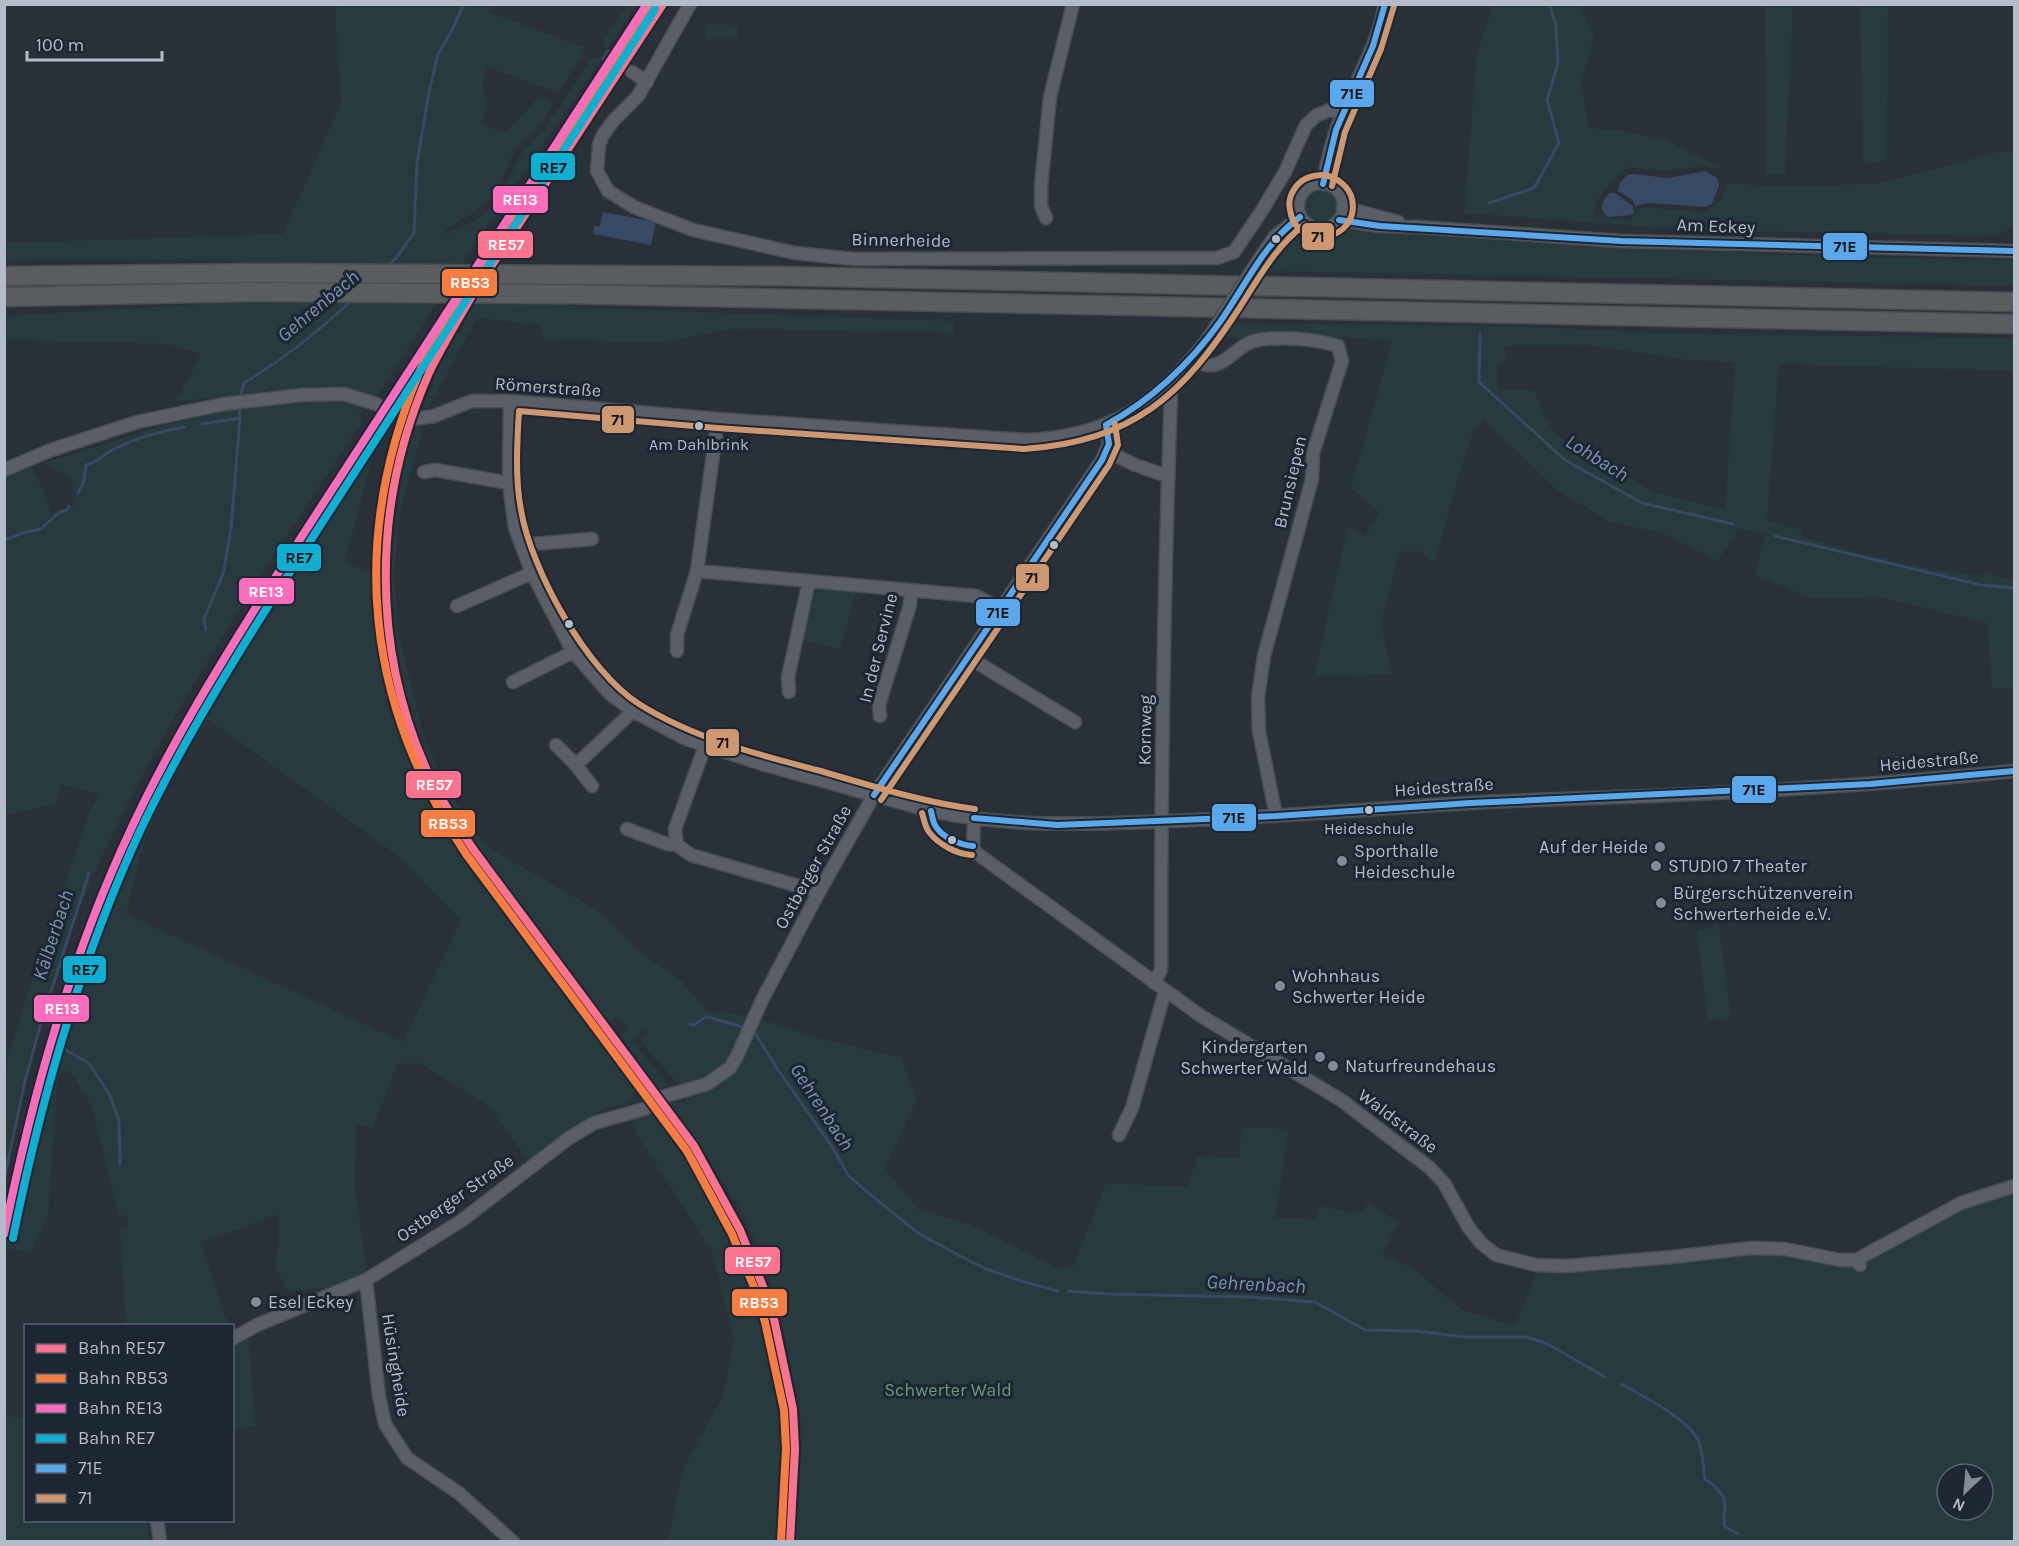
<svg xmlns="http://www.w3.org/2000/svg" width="2019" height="1546" viewBox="0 0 2019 1546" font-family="Karla,sans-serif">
<rect width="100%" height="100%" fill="#2a3038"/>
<path fill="#273a3e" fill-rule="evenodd" d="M337,5H492L489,12L586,48L559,93L487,67L482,88L487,102L482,124L506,133L538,97L553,104L539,127L516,148L496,193L477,210L445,230L447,234L474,221L491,208L499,198L523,151L544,130L592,57L602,58L461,265L259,264L203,259L5,261L4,243L283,234L341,103L335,12Z
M627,5H636L607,50L602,41Z
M1493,5H1580L1594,36L1581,83L1589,128L1624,131L1666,140L1723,168L1699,167L1665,171L1627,167C1612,180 1596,195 1594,216L1631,220L1637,210L1644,207L1705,212L1721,200L1728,183L1792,187L1880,183L1998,152L2014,151V226L1998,236L1687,230L1464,213L1477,53Z
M1765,5H1793L1785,175L1773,174L1766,177Z
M1860,5H1888L1887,160L1863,165Z
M705,24L738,25L737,39H705Z
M1303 206a18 18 0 1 1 36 0a18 18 0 1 1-36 0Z
M1348,229C1570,249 1792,256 2014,260V286L1264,271L1270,258L1292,239L1326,242Z
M250,301L437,303L377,396L340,388L176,401L201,354L167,344L5,340V316Z
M476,303L561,304L587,308L953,321L954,333L732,329L658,343L543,339L541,325L477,318L429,407L421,408L433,383L434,376L457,334L461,333L465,320Z
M1230,323C1369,325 1509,323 1648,333L2014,338V371L1779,364L1767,521L1802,530V537C1829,544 1974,585 1990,572L2001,578L2014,577V688L1992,689L1987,623L1879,597L1810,598L1755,575L1765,535L1739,528L1718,561L1663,533L1610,522L1557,490L1484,420L1474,430L1457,481L1435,563L1418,551L1400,552L1381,622L1392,674L1314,677L1348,525L1365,536L1380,513L1351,488L1392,341L1338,337L1219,338ZM1587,345L1687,360L1735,363L1725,510L1653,492L1555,434L1545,417L1534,390L1498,389L1497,367L1507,357L1504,346Z
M417,373L403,412L392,410Z
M311,401L358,403L362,422C266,568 165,714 94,875C73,922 55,973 40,1023C25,1073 15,1123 5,1174V1070L23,1007L88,815L99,795L61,784L57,804L5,815V478L31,467L45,493L51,514L74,506L72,479L44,463L167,424L225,411Z
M412,424L423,429L401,508L394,574L399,636L424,737L448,789L481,840L498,853L597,910L638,951L680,979L707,1011L748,1015L757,1025L761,1019L819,1038L901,1058L917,1099L885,1169L918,1209L970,1224L1059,1269L1073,1266L1106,1183L1187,1187L1198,1156L1239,1158L1241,1127L1289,1129L1275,1218L1314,1219L1320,1206L1361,1214L1368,1203L1399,1222L1382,1254L1414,1269L1461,1309L1515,1326L1538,1270L1752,1253H1784L1839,1266H1854L1963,1209L2014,1192V1541H668L682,1470L723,1396L734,1341L713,1254L640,1139L631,1121L658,1110L661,1118L699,1174L730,1229L751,1275L760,1304L782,1401L785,1436L803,1435C793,1376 783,1317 763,1261C743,1205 707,1157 672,1109L666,1103H687L679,1086L641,1041L647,1033L642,1029L633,1042L667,1084L659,1090L620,1038L629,1029L617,1016L608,1022C578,982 548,942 518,902C491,867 464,832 443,794C380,675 374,551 412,424ZM1947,1474H1983V1510H1947Z
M367,449L373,455L345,562L370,572L381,670L399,736L419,779L442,823L484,883L637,1088L627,1105L607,1107L567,1133L529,1162L489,1106L419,1063L397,1064L373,1128L356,1125L355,1186L367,1272L331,1287L287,1292L275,1264L279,1242L278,1214L202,1243L225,1317L249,1340L255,1426L233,1429L232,1326L126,1325L120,1229H128L127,1215L119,1216L92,1107L70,1071L58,1073L48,1216L31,1252L5,1248L4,1207L18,1209L29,1142L64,1013L92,938L126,856L167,772L227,666ZM209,720L401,858L461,920L403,1042L126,914L143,845L174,772Z
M818,588L856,592L840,650L802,640L811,598Z
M1719,926L1731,1018L1708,1022L1697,931Z
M4,1415L25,1419L26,1520L147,1521L150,1541H5Z"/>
<path fill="#384963" d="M1705,171L1717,178L1719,186L1712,204L1705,207L1649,203L1635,206L1633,200L1618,191L1620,183L1627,175L1633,174L1668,178Z
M1610,193H1615L1633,206L1634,213L1631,215L1608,217C1598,210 1601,201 1610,193Z
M603,212L656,222L651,245L593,234L594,226H600Z"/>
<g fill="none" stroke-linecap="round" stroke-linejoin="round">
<path stroke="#384963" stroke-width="3" d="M1489,203L1534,188L1559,143L1547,100L1558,63L1556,25L1549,4
M386,267L396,258L414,233L417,163L429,92L438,54L452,30L464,4
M1480,333L1479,382L1565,460L1642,503L1733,524
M239,400L244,383C282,360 319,331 351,301
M202,424L240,418
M78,493L84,481L86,465C98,462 104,454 114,449C136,438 161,431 185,427
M1775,536L1981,585L2014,588
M4,540L26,532L41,529L58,513L67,510L69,506
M206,630L204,619L223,574L231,529L240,418L239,406
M690,1024L694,1025L705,1017H708L743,1027
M755,1033L778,1070L833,1148L848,1175L866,1191L918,1233L960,1256L984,1268L1021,1281L1058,1291
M58,1046L89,1063L109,1094L119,1120L120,1164
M4,1180L25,1081L40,1026L89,873
M1068,1291L1108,1294L1249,1297L1315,1302L1365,1330L1416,1331L1465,1337H1527L1548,1344L1605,1377
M1621,1384C1642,1395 1690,1420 1699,1442C1703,1453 1703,1468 1705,1479C1713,1485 1723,1492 1725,1502C1726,1512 1722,1515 1725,1527L1738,1534"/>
<path stroke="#3f454e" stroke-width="12" stroke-dasharray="12 6" stroke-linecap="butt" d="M604,54L632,72"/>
<g stroke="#484c53" stroke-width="15">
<path id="minor" d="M690,4L638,96L614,120L603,135L599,145L597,171L608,191L634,207L693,230L795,253L854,259L1217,258L1234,252L1261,212L1285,172L1306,125L1317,115L1330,110L1342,113
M632,72L647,82
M1298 206a23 23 0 1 1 46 0a23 23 0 1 1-46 0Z
M1323,184C1327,160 1333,135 1343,112C1358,76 1378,44 1385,4
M1343,207L1398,222
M1046,218L1041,206V186L1050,97L1073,4
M1339,220L1380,226L1416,227L1621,241L2014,251
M1262,255L1275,236L1300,217
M1192,359C1224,379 1231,345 1258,340C1283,336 1314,339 1338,346L1342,361L1313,453L1312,479L1264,656L1258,697L1259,731L1276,816
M510,401L509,483L515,528L532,573L573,652L610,694L633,711L686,739L762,764L931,811C1010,828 1090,824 1170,821C1270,817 1370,809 1470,803C1537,799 1604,798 1672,795C1786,790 1900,783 2014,771
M1107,451L1135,465
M1141,467L1167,476
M4,470L51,450L137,422L224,404L302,395L344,394L376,404L396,415L415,419L434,416L472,401H510L718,419L1025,440C1109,437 1157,404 1207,340
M424,472L435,470L509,483
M521,545L592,539
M697,571L976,596L1001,609
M457,606L532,573
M677,651V635L697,571L718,419
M968,657L1075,722
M513,682L573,652
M789,692L788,677L809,581
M880,716L879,705L910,605L911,590
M556,745L576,765
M705,746L675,829L677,845L691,855L819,892
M592,786L576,765L633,711
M974,818L973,846L975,852L1201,1016L1341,1100L1430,1168L1444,1183L1469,1228L1481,1243L1496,1255L1536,1265L1566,1266L1672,1257L1751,1248L1785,1249L1840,1260H1856L1860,1265
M627,829L667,844L677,845
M1154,983L1161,970C1161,778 1164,585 1171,393
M1119,1135L1132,1108L1165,991
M1856,1260L1961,1203L2014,1186
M366,1280L379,1396L385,1424L407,1458L460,1494L513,1542
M232,1339L257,1325L366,1280L461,1221L569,1138L594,1123L644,1109L662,1097L707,1084L730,1068L737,1056L762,1000L819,892L874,795L1102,460L1109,444L1106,425
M157,1520L160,1542"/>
</g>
<g stroke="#474c53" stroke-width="21">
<path id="highway" d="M4,276L259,273L778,276L2014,302
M4,297L250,292L561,294L2014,324"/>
</g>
<use href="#minor" stroke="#5a5e66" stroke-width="12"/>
<use href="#highway" stroke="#5a5d60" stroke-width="18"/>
<g stroke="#484c53" stroke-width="15" stroke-linecap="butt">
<path id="minor-bridge" d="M1207,340L1262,255"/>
</g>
<use href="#minor-bridge" stroke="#5a5e66" stroke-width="12"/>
<g stroke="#1d2633" stroke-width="10">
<path id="bus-1" d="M1323,184L1336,130L1373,46L1385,4
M1339,220L1380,226L1621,241L2014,251
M1106,425C1153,399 1189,365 1220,322C1246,285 1263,244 1300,217
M874,795L1102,460L1109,444L1106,425
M931,811C932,815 933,822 935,825C941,837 960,845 973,846
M974,818L1057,825L1276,816L1471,803L1870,784L2014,771"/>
</g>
<g stroke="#1d2633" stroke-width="10">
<path id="bus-2" d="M1323,175C1312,175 1302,178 1295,188C1290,195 1288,201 1290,210C1296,253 1361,241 1352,199C1349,186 1337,178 1325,175
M1332,186L1345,132L1381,49L1394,6
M881,800L1109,465L1118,445L1115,424
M975,809C921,802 869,785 817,770C756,754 693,738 639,704C587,671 531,570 521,510C515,478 517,444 519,411L717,428L1024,449C1134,441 1183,395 1240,307C1260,276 1276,246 1305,224
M922,813C924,819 925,827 929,832C939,845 957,854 972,855"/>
</g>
<use href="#bus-1" stroke="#5aa8eb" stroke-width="6"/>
<use href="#bus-2" stroke="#cd976f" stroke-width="6"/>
<g stroke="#1d2633" stroke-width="12">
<path id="rail-1" d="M663,4L473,294C458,320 442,346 429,373C372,502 370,651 431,779C443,803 458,826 473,849L694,1146L740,1230L764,1289L774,1319L793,1409L795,1449L790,1542"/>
</g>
<g stroke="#1d2633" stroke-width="12">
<path id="rail-2" d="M650,4C601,80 553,156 504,231C474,277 440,322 419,373C349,541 365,703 466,854L687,1151L732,1234L756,1292L765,1322L784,1410L786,1449L781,1541"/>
</g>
<g stroke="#1d2633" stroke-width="12">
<path id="rail-3" d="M4,1234C33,1093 71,956 132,827C169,748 214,674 260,601L647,4"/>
</g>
<g stroke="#1d2633" stroke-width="12">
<path id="rail-4" d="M13,1238C41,1098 80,961 140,831C177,753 222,679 268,606L655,9"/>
</g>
<use href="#rail-1" stroke="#fc738d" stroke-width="8"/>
<use href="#rail-2" stroke="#f77d43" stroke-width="8"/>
<use href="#rail-3" stroke="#fb6dba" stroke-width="8"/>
<use href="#rail-4" stroke="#0dafd3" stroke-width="8"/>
</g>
<g fill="#b4bcc9" stroke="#1d2633" stroke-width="2">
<circle cx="1276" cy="239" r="5"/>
<circle cx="699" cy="426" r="5"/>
<circle cx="1054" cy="545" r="5"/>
<circle cx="569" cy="624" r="5"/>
<circle cx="1369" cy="810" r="5"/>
<circle cx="952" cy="840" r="5"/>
</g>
<g fill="#848b96" stroke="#1d2633" stroke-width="2">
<circle cx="1660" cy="847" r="6"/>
<circle cx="1342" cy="861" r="6"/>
<circle cx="1656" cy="866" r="6"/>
<circle cx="1661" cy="903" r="6"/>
<circle cx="1280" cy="986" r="6"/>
<circle cx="1320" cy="1057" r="6"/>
<circle cx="1333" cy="1066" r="6"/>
<circle cx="256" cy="1302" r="6"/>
</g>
<g text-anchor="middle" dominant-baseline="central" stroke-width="6" stroke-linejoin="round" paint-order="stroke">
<g font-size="16" fill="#b4bcc9" stroke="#1d2633">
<text x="699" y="444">Am Dahlbrink</text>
<text x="1369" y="828">Heideschule</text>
</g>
<g font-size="18" fill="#b4bcc9" stroke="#1d2633">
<text transform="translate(1716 226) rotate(2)">Am Eckey</text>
<text transform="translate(901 240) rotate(1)">Binnerheide</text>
<text transform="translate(548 387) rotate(4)">Römerstraße</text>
<text transform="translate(1290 482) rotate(-77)">Brunsiepen</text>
<text transform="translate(878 648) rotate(-76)">In der Servine</text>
<text transform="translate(1145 730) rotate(-89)">Kornweg</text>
<text transform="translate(1929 761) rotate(-5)">Heidestraße</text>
<text transform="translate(1444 787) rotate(-4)">Heidestraße</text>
<text transform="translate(813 867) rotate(-61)">Ostberger Straße</text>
<text transform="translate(1398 1121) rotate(37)">Waldstraße</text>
<text transform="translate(455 1198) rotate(-35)">Ostberger Straße</text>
<text transform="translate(396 1365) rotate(81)">Hüsingheide</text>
</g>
<g font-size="18" fill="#b4bcc9" stroke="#1d2633" text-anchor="start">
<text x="1648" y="847" text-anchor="end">Auf der Heide</text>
<text x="1354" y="851">Sporthalle<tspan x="1354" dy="21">Heideschule</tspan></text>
<text x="1668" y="866">STUDIO 7 Theater</text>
<text x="1673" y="893">Bürgerschützenverein<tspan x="1673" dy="21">Schwerterheide e.V.</tspan></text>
<text x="1292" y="976">Wohnhaus<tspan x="1292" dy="21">Schwerter Heide</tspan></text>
<text x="1308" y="1047" text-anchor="end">Kindergarten<tspan x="1308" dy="21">Schwerter Wald</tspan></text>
<text x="1345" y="1066">Naturfreundehaus</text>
<text x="268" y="1302">Esel Eckey</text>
</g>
<g font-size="18" fill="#6b9a76" stroke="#1d2633">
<text x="948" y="1390">Schwerter Wald</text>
</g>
<g font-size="20" font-style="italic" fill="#7c92b1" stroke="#1d2633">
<text transform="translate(318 306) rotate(-40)">Gehrenbach</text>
<text transform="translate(1597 458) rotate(32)">Lohbach</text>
<text transform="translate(53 935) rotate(-72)">Kälberbach</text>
<text transform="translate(822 1107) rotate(57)">Gehrenbach</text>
<text transform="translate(1256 1284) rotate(3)">Gehrenbach</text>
</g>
</g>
<g stroke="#1d2633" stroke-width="2">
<rect x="1329" y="79" width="46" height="29" rx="6" fill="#5aa8eb"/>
<rect x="530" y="152" width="46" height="29" rx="6" fill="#0dafd3"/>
<rect x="492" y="185" width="57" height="29" rx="6" fill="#fb6dba"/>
<rect x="1301" y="222" width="34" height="29" rx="6" fill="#cd976f"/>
<rect x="477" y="230" width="57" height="29" rx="6" fill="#fc738d"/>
<rect x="1822" y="232" width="46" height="29" rx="6" fill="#5aa8eb"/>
<rect x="441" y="268" width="57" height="29" rx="6" fill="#f77d43"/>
<rect x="601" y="405" width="34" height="29" rx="6" fill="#cd976f"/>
<rect x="276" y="543" width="46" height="29" rx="6" fill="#0dafd3"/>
<rect x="1015" y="563" width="35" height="29" rx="6" fill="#cd976f"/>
<rect x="238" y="577" width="57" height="28" rx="6" fill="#fb6dba"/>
<rect x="975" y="598" width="46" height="29" rx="6" fill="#5aa8eb"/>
<rect x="705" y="728" width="35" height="29" rx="6" fill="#cd976f"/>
<rect x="405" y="770" width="57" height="29" rx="6" fill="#fc738d"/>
<rect x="1731" y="775" width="46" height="29" rx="6" fill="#5aa8eb"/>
<rect x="1211" y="803" width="46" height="29" rx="6" fill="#5aa8eb"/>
<rect x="420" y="809" width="56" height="29" rx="6" fill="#f77d43"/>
<rect x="62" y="955" width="45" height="29" rx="6" fill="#0dafd3"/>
<rect x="33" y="994" width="57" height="29" rx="6" fill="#fb6dba"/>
<rect x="724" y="1246" width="57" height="29" rx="6" fill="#fc738d"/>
<rect x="731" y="1288" width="57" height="29" rx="6" fill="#f77d43"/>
</g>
<g font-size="16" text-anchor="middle" font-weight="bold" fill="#fff">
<text x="520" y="205">RE13</text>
<text x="506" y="250">RE57</text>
<text x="470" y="288">RB53</text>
<text x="266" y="597">RE13</text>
<text x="434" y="790">RE57</text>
<text x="448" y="829">RB53</text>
<text x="62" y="1014">RE13</text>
<text x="753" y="1267">RE57</text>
<text x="759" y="1308">RB53</text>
</g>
<g font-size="16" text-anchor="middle" font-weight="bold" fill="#111">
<text x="1352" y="99">71E</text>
<text x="553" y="173">RE7</text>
<text x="1318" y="242">71</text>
<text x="1845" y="252">71E</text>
<text x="618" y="425">71</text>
<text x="299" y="563">RE7</text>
<text x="1032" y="583">71</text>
<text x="998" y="618">71E</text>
<text x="723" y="748">71</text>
<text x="1754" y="795">71E</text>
<text x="1234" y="823">71E</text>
<text x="85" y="975">RE7</text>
</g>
<rect width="2019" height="1546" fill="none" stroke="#b4bcc9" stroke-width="12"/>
<rect x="24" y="1324" width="210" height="198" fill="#1d2633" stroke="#59626f" stroke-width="1.5"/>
<rect x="36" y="1344" width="30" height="9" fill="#fc738d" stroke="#59626f" stroke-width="1.5"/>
<text x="78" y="1354" font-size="18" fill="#b4bcc9">Bahn RE57</text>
<rect x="36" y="1374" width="30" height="9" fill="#f77d43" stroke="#59626f" stroke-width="1.5"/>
<text x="78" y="1384" font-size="18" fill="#b4bcc9">Bahn RB53</text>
<rect x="36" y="1404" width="30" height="9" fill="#fb6dba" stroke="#59626f" stroke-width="1.5"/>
<text x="78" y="1414" font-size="18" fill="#b4bcc9">Bahn RE13</text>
<rect x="36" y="1434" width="30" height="9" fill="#0dafd3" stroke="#59626f" stroke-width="1.5"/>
<text x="78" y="1444" font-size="18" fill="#b4bcc9">Bahn RE7</text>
<rect x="36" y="1464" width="30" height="9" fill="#5aa8eb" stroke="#59626f" stroke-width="1.5"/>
<text x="78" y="1474" font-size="18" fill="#b4bcc9">71E</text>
<rect x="36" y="1494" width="30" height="9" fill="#cd976f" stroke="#59626f" stroke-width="1.5"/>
<text x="78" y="1504" font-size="18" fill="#b4bcc9">71</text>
<g transform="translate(1965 1492) rotate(206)"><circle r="28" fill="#1d2633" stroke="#59626f" stroke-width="1.5"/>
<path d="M0-4.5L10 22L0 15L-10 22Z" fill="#848b96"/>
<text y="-9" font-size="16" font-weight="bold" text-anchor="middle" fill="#b4bcc9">N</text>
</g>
<path d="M27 51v9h135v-9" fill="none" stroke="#b4bcc9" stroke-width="3"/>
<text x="36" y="51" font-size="18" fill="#b4bcc9" stroke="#1d2633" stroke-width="4.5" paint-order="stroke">100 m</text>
</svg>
